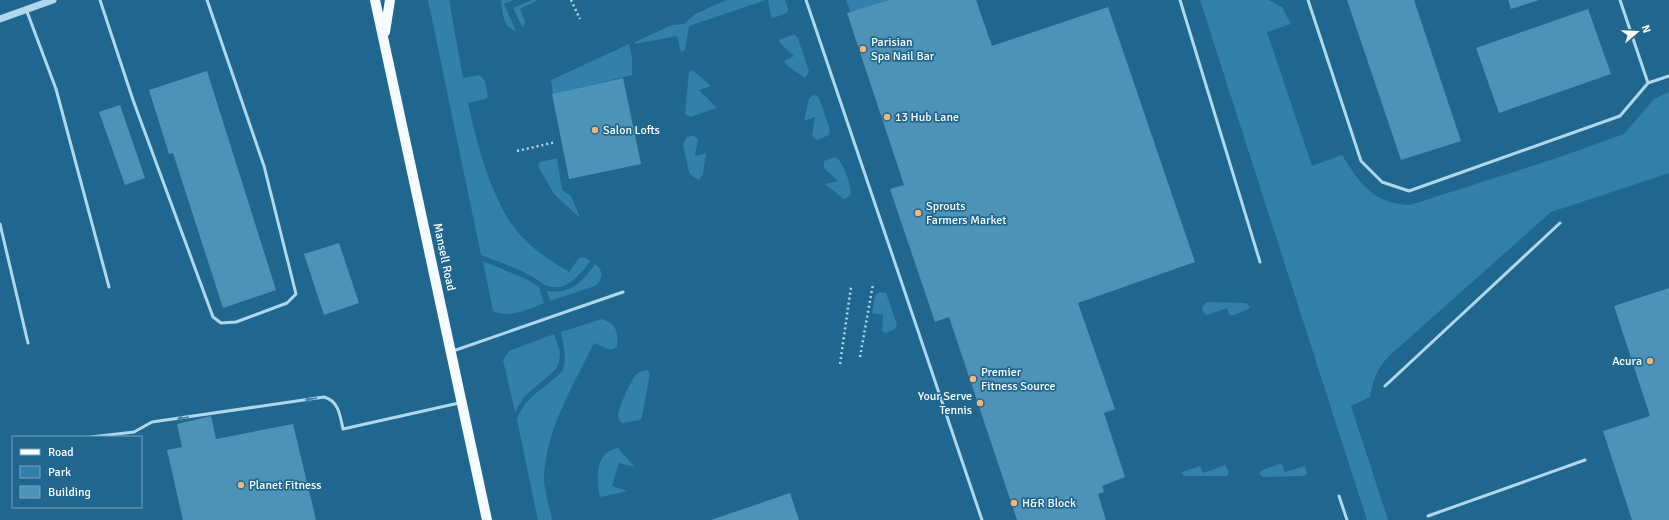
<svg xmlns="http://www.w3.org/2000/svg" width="1669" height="520" viewBox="0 0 1669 520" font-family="Signika,sans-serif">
<rect width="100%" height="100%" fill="#20678f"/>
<path fill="#3181aa" d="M428,0H449L463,78L480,75L485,81L488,97L485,99L468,103C477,144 494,211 525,240C538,253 554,263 569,272L579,258L583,257L591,261C578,276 566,295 543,284C538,281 533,276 527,274C512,266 496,261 481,255Z
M501,0H513L504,4L516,31C502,27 503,12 501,0Z
M532,0H538L520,9L525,22L523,28L513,8Z
M726,0H766L689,26L685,50L681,52L677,36L635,44V42L672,25L684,24L695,14Z
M768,0H785L788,9L787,13L773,18L771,17Z
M846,0H889L851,13Z
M1200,0H1269L1282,7L1291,24L1267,32L1312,166L1342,155C1360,184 1374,204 1410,205L1557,158L1624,134L1654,99L1669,92V173L1551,212L1389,356C1377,369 1373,380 1370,397L1351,406L1388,520H1367Z
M792,35H795L798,38L809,72L805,78L788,66L784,61L794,56L780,43L779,40Z
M629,44L632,58V75L553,94L551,80Z
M692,70L711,86L699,90L717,108L690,117L685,114L689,72Z
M815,95L819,98L830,130L829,135L817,140L812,136L815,117L804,121L809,99L812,96Z
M690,136H694L698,139L695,156L706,153L703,174L699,180L692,176L689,172L683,145L686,138Z
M835,157C843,159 853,189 850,196L844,199L825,184L838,181L824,168V161Z
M557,158L562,190L571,196L580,218L554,194L538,166L540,162Z
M483,261L528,280L539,287L544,303C529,309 509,319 493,311Z
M595,264C604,270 603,280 595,286L550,301L547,291C571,295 582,282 595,264Z
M880,292L886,293L897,325L895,329L886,333L882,331L883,315L872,313L875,295Z
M1207,302L1246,303L1250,307L1247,310L1230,316L1227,308L1207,315L1203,312L1202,307Z
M602,319C616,323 619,333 617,347L611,350L594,343C574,384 545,431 544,478C544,492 550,506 552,520H538L517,420C524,396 547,388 563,370C567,357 563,345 561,332Z
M554,334L560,352L559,362L556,369L524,397L515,412L503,360L509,351Z
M647,370L650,373L642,417L640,420L622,423C620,421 618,419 618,415C618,409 632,377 638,373C640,371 644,371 647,370Z
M618,448L634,466V467L619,463L612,486L627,491L601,497L599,493C597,475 595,453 618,448Z
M1281,463L1285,472L1305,466L1307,474L1304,476L1263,477L1259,474L1261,471Z
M1225,465L1229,472L1227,476H1185L1182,474V472L1200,466L1203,473Z"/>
<path fill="#4d93b8" d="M889,0H976L992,46L1108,7L1195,262L1078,303L1115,409L1104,413L1125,477L1102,486L1104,492L1098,494L1106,520H1017L949,317L935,322L890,189L904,185L847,13Z
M1347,0H1414L1461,141L1401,160Z
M1508,0H1539L1511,9Z
M1588,9L1611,74L1499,113L1476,48Z
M207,71L276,290L223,308L173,153L169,154L149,90Z
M623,78L641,164L569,179L552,94Z
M120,105L145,178L125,185L99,112Z
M339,243L359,303L324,315L304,254Z
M1669,288V520H1632L1603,431L1650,416L1614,306Z
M211,416L216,439L293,424L316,520H183L167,450L182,447L177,424Z
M790,493L799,520H711Z"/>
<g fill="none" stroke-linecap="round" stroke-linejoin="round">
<path stroke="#b0d8ec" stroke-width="2.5" stroke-dasharray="2 3" stroke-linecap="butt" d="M571,0L580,19
M517,151L556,142
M860,357L873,284
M840,364L851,287"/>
<path stroke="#b0d8ec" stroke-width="3" d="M100,0L133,100L213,317L221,323L236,322L287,303L296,294L264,166L207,0
M806,0L982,520
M1180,0L1260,262
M1308,0L1361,161L1382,182L1409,191L1620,116L1648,83L1669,76
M1620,0L1648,83
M26,9L56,89L109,287
M0,224L28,343
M453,351L623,292
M1385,386L1560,223
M91,437L134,432L152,422L324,397C339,401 340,416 343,429L459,403
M1339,496L1347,520
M1428,516L1585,460"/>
<path stroke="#b0d8ec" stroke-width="7" d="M0,19L53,0"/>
<path stroke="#f5fbff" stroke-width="10" d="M375,0L487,520
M385,32L390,0"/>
</g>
<defs><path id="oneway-solid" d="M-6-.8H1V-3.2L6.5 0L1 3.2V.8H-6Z"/></defs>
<g fill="#4483a6">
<use href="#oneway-solid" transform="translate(311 399) rotate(172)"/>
<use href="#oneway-solid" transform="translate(183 418) rotate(172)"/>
</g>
<g fill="#f9b671" stroke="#20678f" stroke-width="1.5">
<circle cx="863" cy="49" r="4"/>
<circle cx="887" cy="117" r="4"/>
<circle cx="595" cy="130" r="4"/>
<circle cx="918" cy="213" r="4"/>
<circle cx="1650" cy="361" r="4"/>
<circle cx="973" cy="379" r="4"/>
<circle cx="980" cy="403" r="4"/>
<circle cx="241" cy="485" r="4"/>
<circle cx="1014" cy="503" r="4"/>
</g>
<g text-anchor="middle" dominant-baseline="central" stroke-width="3.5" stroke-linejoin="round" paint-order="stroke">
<g font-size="12" fill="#fff" stroke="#20678f" text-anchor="start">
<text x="871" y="42">Parisian<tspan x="871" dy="14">Spa Nail Bar</tspan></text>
<text x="895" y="117">13 Hub Lane</text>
<text x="603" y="130">Salon Lofts</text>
<text x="926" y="206">Sprouts<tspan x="926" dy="14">Farmers Market</tspan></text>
<text x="1642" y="361" text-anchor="end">Acura</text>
<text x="981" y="372">Premier<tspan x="981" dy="14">Fitness Source</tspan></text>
<text x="972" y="396" text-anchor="end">Your Serve<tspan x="972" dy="14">Tennis</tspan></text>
<text x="249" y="485">Planet Fitness</text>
<text x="1022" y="503">H&amp;R Block</text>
</g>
<g font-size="12" fill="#fff" stroke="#20678f">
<text transform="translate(444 257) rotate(78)">Mansell Road</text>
</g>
</g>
<rect x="12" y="436" width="130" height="72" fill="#20678f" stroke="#79a4bc"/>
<rect x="20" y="449" width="20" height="6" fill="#f5fbff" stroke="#79a4bc"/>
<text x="48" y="456" font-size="12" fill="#ffffff">Road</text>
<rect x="20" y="466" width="20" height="12" fill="#3181aa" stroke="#79a4bc"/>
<text x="48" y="476" font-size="12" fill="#ffffff">Park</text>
<rect x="20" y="486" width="20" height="12" fill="#4d93b8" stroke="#79a4bc"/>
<text x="48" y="496" font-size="12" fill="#ffffff">Building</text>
<g transform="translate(1637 32) rotate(71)" stroke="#20678f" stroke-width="3" paint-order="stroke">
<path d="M0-3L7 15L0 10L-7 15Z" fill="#ffffff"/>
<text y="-6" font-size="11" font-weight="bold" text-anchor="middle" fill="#ffffff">N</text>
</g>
</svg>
